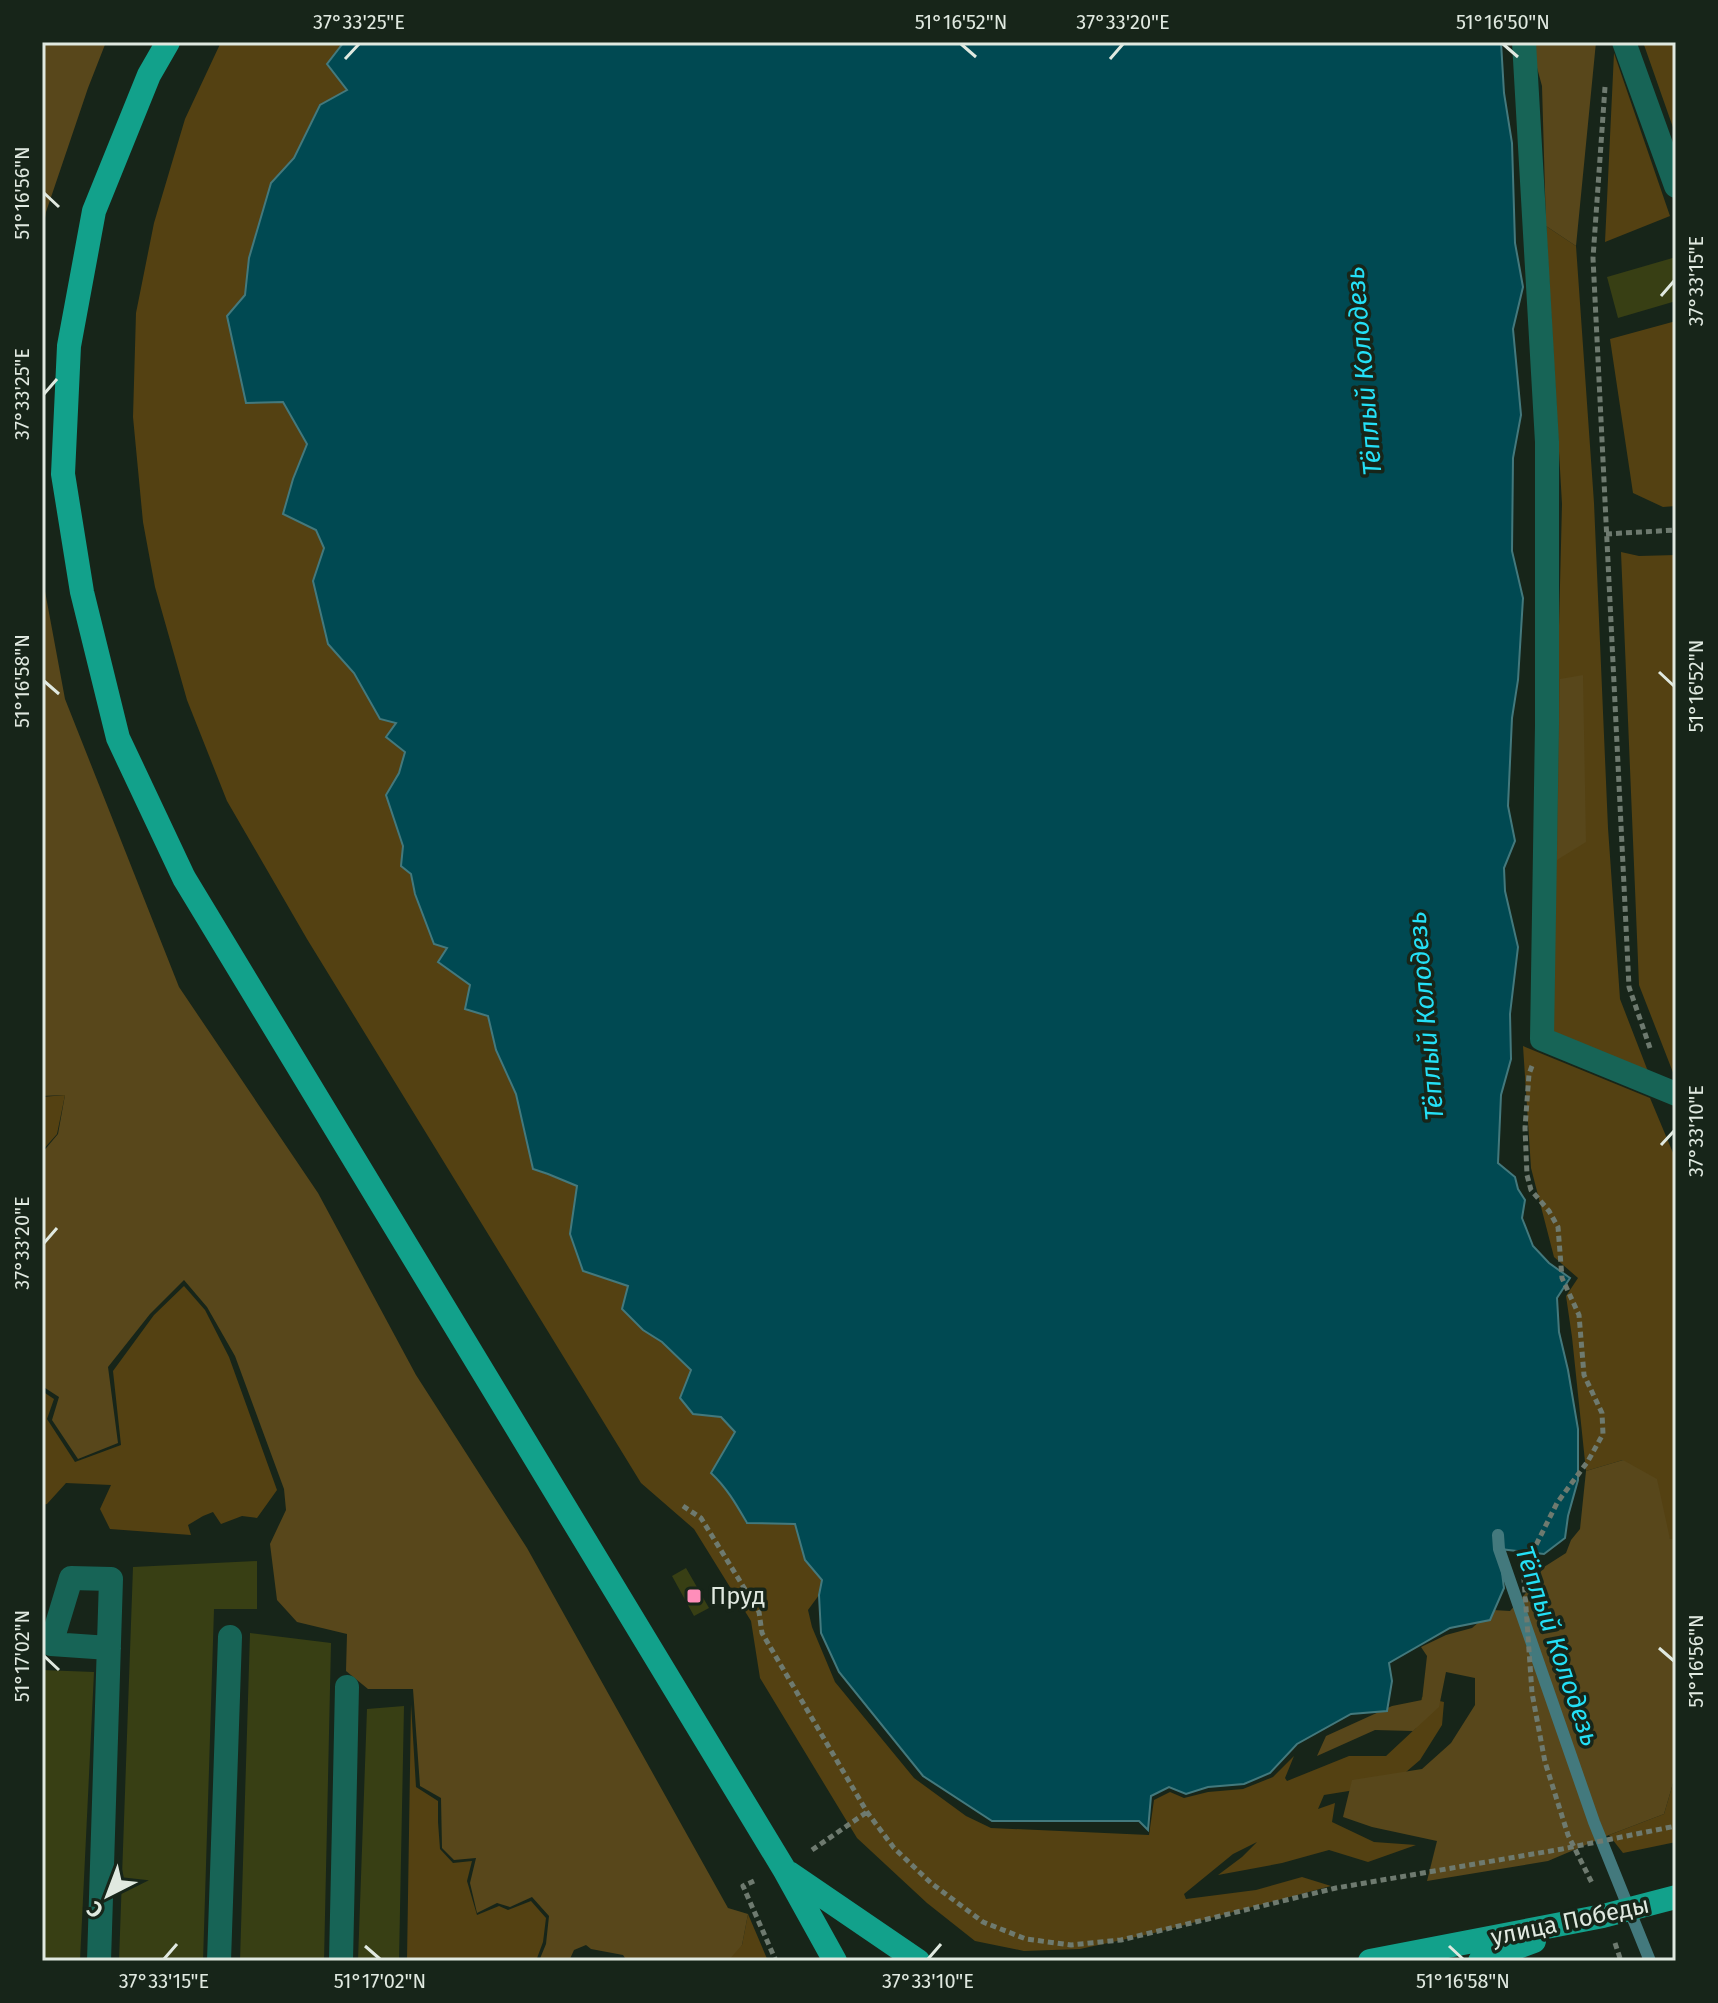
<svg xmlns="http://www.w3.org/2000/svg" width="1718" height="2003" viewBox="0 0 1718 2003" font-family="'Fira Sans',sans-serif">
<rect width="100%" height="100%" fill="#172519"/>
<path fill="#544112" d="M221,42H344L327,64L347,90L319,105L294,158L271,183L249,258L245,295L227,316L246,402H283L307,444L293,479L324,548L313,581L328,644L354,673L380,719L397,723L405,752L399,773L386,795L403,846L401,865L411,874L415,894L447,948L439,962L470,985L488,1016L496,1050L516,1094L533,1169L577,1186L570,1234L628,1286L643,1330L662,1342L691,1370L693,1414L721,1417L735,1432L711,1473C727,1488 736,1504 746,1523L795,1524L805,1560L822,1580L819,1595L808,1610L812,1627L835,1682L914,1778L966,1816L991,1828L1149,1835L1154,1800L1170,1792L1184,1798L1208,1792L1243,1789L1273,1777L1294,1756L1285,1778L1287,1781L1349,1756H1386L1416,1728L1422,1697L1444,1702L1442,1725L1420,1760L1392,1784L1324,1795L1318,1809L1335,1803L1332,1822L1374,1842L1416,1845L1368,1862L1329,1850L1282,1863L1218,1875L1242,1857L1257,1842L1233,1854L1184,1894L1186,1899L1256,1890L1302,1877L1331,1886L1154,1933L1080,1949L1024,1951L975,1941L927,1903L857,1838L760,1678L751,1621L694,1529L641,1483L307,939L227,801L187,700L155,587L143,522L133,417L136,313L154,223L185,119Z
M1643,42H1676V136Z
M1614,53L1670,216L1605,242Z
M1546,226L1576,246L1594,503L1608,828L1620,999L1649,1074L1549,1032L1562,504Z
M1676,321V506L1663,507L1633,493L1610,339Z
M1621,552L1639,556L1676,555V1076L1674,1075L1639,985Z
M1523,1046L1650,1098L1676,1160V1539H1670L1623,1460L1586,1471L1572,1337L1566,1296L1578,1278L1554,1257L1531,1168Z
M65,1095L57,1134L42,1151V1097Z
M184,1286L205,1310L229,1357L277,1490L257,1518L242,1516L221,1524L213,1512L203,1516L188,1525L191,1535L110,1529L100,1509L111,1485L66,1483L47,1504L42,1505V1391L54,1399L47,1419L75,1462L121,1445L113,1371L154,1315Z
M411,1704L416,1787L438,1801V1822L440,1849L453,1863L472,1861L467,1881L477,1915L499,1906L508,1910L531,1901L546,1918L543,1942L536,1961H407Z
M1676,1773V1842L1623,1853L1609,1835L1664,1814Z
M748,1914L768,1961H716L742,1945Z"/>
<path fill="#58471b" d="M42,42H106L88,88L46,212L42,235Z
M1530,42H1596L1576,246L1546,226L1542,86Z
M42,575L65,699L179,987L318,1193L416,1375L527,1548L728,1908L748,1914L742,1945L728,1961H627L623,1955L591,1949L586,1945L574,1950L569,1961H539L546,1944L549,1916L532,1897L510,1907L497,1903L477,1913L470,1883L476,1858L454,1860L442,1848L441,1798L420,1786L413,1689H368L346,1671L347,1634L297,1622L277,1600L270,1544L286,1510L284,1489L235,1356L207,1307L184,1280L150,1314L108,1367L118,1443L78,1459L52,1420L59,1397L42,1386V1153L58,1134L65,1095L42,1096Z
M1583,675L1586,842L1557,860L1560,679Z
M1623,1460L1657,1479L1670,1539H1676V1773L1664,1814L1609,1835L1548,1861L1427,1881L1437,1841L1372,1827L1343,1817L1352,1780L1422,1769L1451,1743L1475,1705V1678L1446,1672L1439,1707L1413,1731L1375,1730L1317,1756L1326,1736L1392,1706L1422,1700L1427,1656L1421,1647L1446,1635L1472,1628L1493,1610L1510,1611L1525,1594L1544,1567L1566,1553L1571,1540L1580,1529L1586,1471Z"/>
<path fill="#004952" stroke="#43797d" stroke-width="2" d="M344,42H1501L1504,93L1512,143L1515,243L1523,287L1513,329L1521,415L1513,458L1512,551L1523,598L1518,680L1512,718L1508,806L1515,841L1504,868L1505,891L1518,947L1510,1014L1511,1059L1501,1095L1498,1163L1515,1177L1518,1189L1525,1200L1522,1218L1533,1246L1549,1263L1570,1278L1557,1298L1559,1332L1568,1370L1578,1429V1480L1568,1516L1565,1538L1544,1554L1499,1549L1504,1588L1490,1620L1450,1628L1389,1663L1392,1681L1387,1711L1351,1714L1297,1744L1270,1773L1244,1784L1208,1787L1186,1794L1169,1787L1151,1796L1148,1830L1139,1821H992L923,1776L839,1672L821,1633L819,1595L822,1580L805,1560L795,1524L747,1523C736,1504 727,1488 711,1473L735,1432L721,1417L693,1414L680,1398L691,1370L662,1342L643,1330L622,1309L628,1286L583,1271L570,1234L577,1186L548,1174L533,1169L516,1094L496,1050L488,1016L465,1009L470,985L438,962L447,948L434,944L415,894L411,874L401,866L403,846L386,795L399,773L405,752L386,737L396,723L380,719L354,673L328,644L313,581L324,548L316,530L283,514L293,479L307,444L283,402L246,403L227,316L245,295L249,258L271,183L294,158L320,105L347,90L327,64Z"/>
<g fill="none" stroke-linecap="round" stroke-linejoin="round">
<path stroke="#43797d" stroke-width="12" d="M1498,1535L1499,1549L1594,1822L1650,1961"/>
</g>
<path fill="#383f14" d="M1676,257V301L1618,318L1607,277Z
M257,1561V1609H214L203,1961H119L133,1567Z
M686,1568L709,1608L694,1616L672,1576Z
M250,1633L331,1643L324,1961H240Z
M42,1670L94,1672L80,1961H42Z
M404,1706L399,1961H358L367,1709Z"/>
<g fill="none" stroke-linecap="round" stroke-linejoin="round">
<path stroke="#6e7a6f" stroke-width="5" stroke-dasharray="6 4" stroke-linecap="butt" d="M1605,87L1593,258L1629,987L1650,1048
M1606,534L1676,530
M1532,1066L1529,1074L1525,1128L1527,1175L1531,1190L1549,1211L1558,1227L1562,1278L1579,1315L1584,1375L1602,1413L1603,1434L1588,1461L1557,1503L1536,1545L1524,1579L1532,1693L1545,1762L1568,1835L1593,1885
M683,1506L701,1518L759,1612L762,1633L867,1812L894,1848L931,1883L983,1922L1026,1939L1071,1945L1121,1940L1336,1888L1562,1849L1676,1826
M812,1850L867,1812
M754,1881L743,1886L776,1961
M1615,1943L1621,1961"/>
<path stroke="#176456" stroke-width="24" d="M1524,42L1547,442V725L1542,1039L1676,1094
M1624,42L1676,186
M99,1961L111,1579L71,1578L51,1644L109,1648
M219,1961L230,1637
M341,1961L347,1687"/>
<path stroke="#12a18b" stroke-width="24" d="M168,42L149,75L94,211L69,346L63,474L82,592L118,738L184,878L784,1869L835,1961
M789,1873L918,1961
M1370,1961L1603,1916L1676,1897
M1480,1961L1534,1941"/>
</g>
<path fill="none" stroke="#e0e9e0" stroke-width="3" d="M961,44L976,57M1503,44L1518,57M345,59L359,44M1110,59L1123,44M44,193L59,207M1661,296L1674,281M44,394L57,379M1659,672L1674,686M44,681L59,694M1661,1145L1674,1131M44,1243L57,1228M1659,1648L1674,1661M44,1656L59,1670M365,1946L380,1959M1449,1946L1463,1959M164,1959L177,1944M928,1959L941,1944"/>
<rect fill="#ff8eba" stroke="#172519" stroke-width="3" x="686" y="1588" width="16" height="16" rx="4"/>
<g text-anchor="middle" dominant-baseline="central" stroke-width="7" stroke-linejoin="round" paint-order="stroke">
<g font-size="24" fill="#e0e9e0" stroke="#172519" text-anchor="start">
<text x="710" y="1596">Пруд</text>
</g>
<g font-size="24" fill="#e0e9e0" stroke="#172519">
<text transform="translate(1570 1921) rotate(-12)">улица Победы</text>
</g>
<g font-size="26" font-style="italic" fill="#24e0f6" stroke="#172519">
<text transform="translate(1364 371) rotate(-95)">Тёплый Колодезь</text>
<text transform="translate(1426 1016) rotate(-95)">Тёплый Колодезь</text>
<text transform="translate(1557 1646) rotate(71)">Тёплый Колодезь</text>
</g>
</g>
<rect width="1718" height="2003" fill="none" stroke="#172519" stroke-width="88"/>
<g transform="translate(108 1895) rotate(222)" stroke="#172519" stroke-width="6" paint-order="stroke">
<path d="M0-6L14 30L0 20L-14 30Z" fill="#e0e9e0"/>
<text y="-12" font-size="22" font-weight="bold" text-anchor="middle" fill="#e0e9e0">С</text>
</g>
<rect x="44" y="44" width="1630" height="1915" fill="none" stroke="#e0e9e0" stroke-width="3"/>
<g font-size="20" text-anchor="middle" fill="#e0e9e0">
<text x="359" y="29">37°33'25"E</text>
<text x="961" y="29">51°16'52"N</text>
<text x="1123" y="29">37°33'20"E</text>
<text x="1503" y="29">51°16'50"N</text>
<text transform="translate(22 193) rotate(-90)" y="7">51°16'56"N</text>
<text transform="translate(1696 281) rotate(-90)" y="7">37°33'15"E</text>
<text transform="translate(22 394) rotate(-90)" y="7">37°33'25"E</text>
<text transform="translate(22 681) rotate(-90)" y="7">51°16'58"N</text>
<text transform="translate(1696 686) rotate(-90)" y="7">51°16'52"N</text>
<text transform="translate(1696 1131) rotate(-90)" y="7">37°33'10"E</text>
<text transform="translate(22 1243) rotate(-90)" y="7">37°33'20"E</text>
<text transform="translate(22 1656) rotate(-90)" y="7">51°17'02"N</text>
<text transform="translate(1696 1661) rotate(-90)" y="7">51°16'56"N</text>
<text x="164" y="1988">37°33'15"E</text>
<text x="380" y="1988">51°17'02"N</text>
<text x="928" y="1988">37°33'10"E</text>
<text x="1463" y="1988">51°16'58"N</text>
</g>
</svg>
